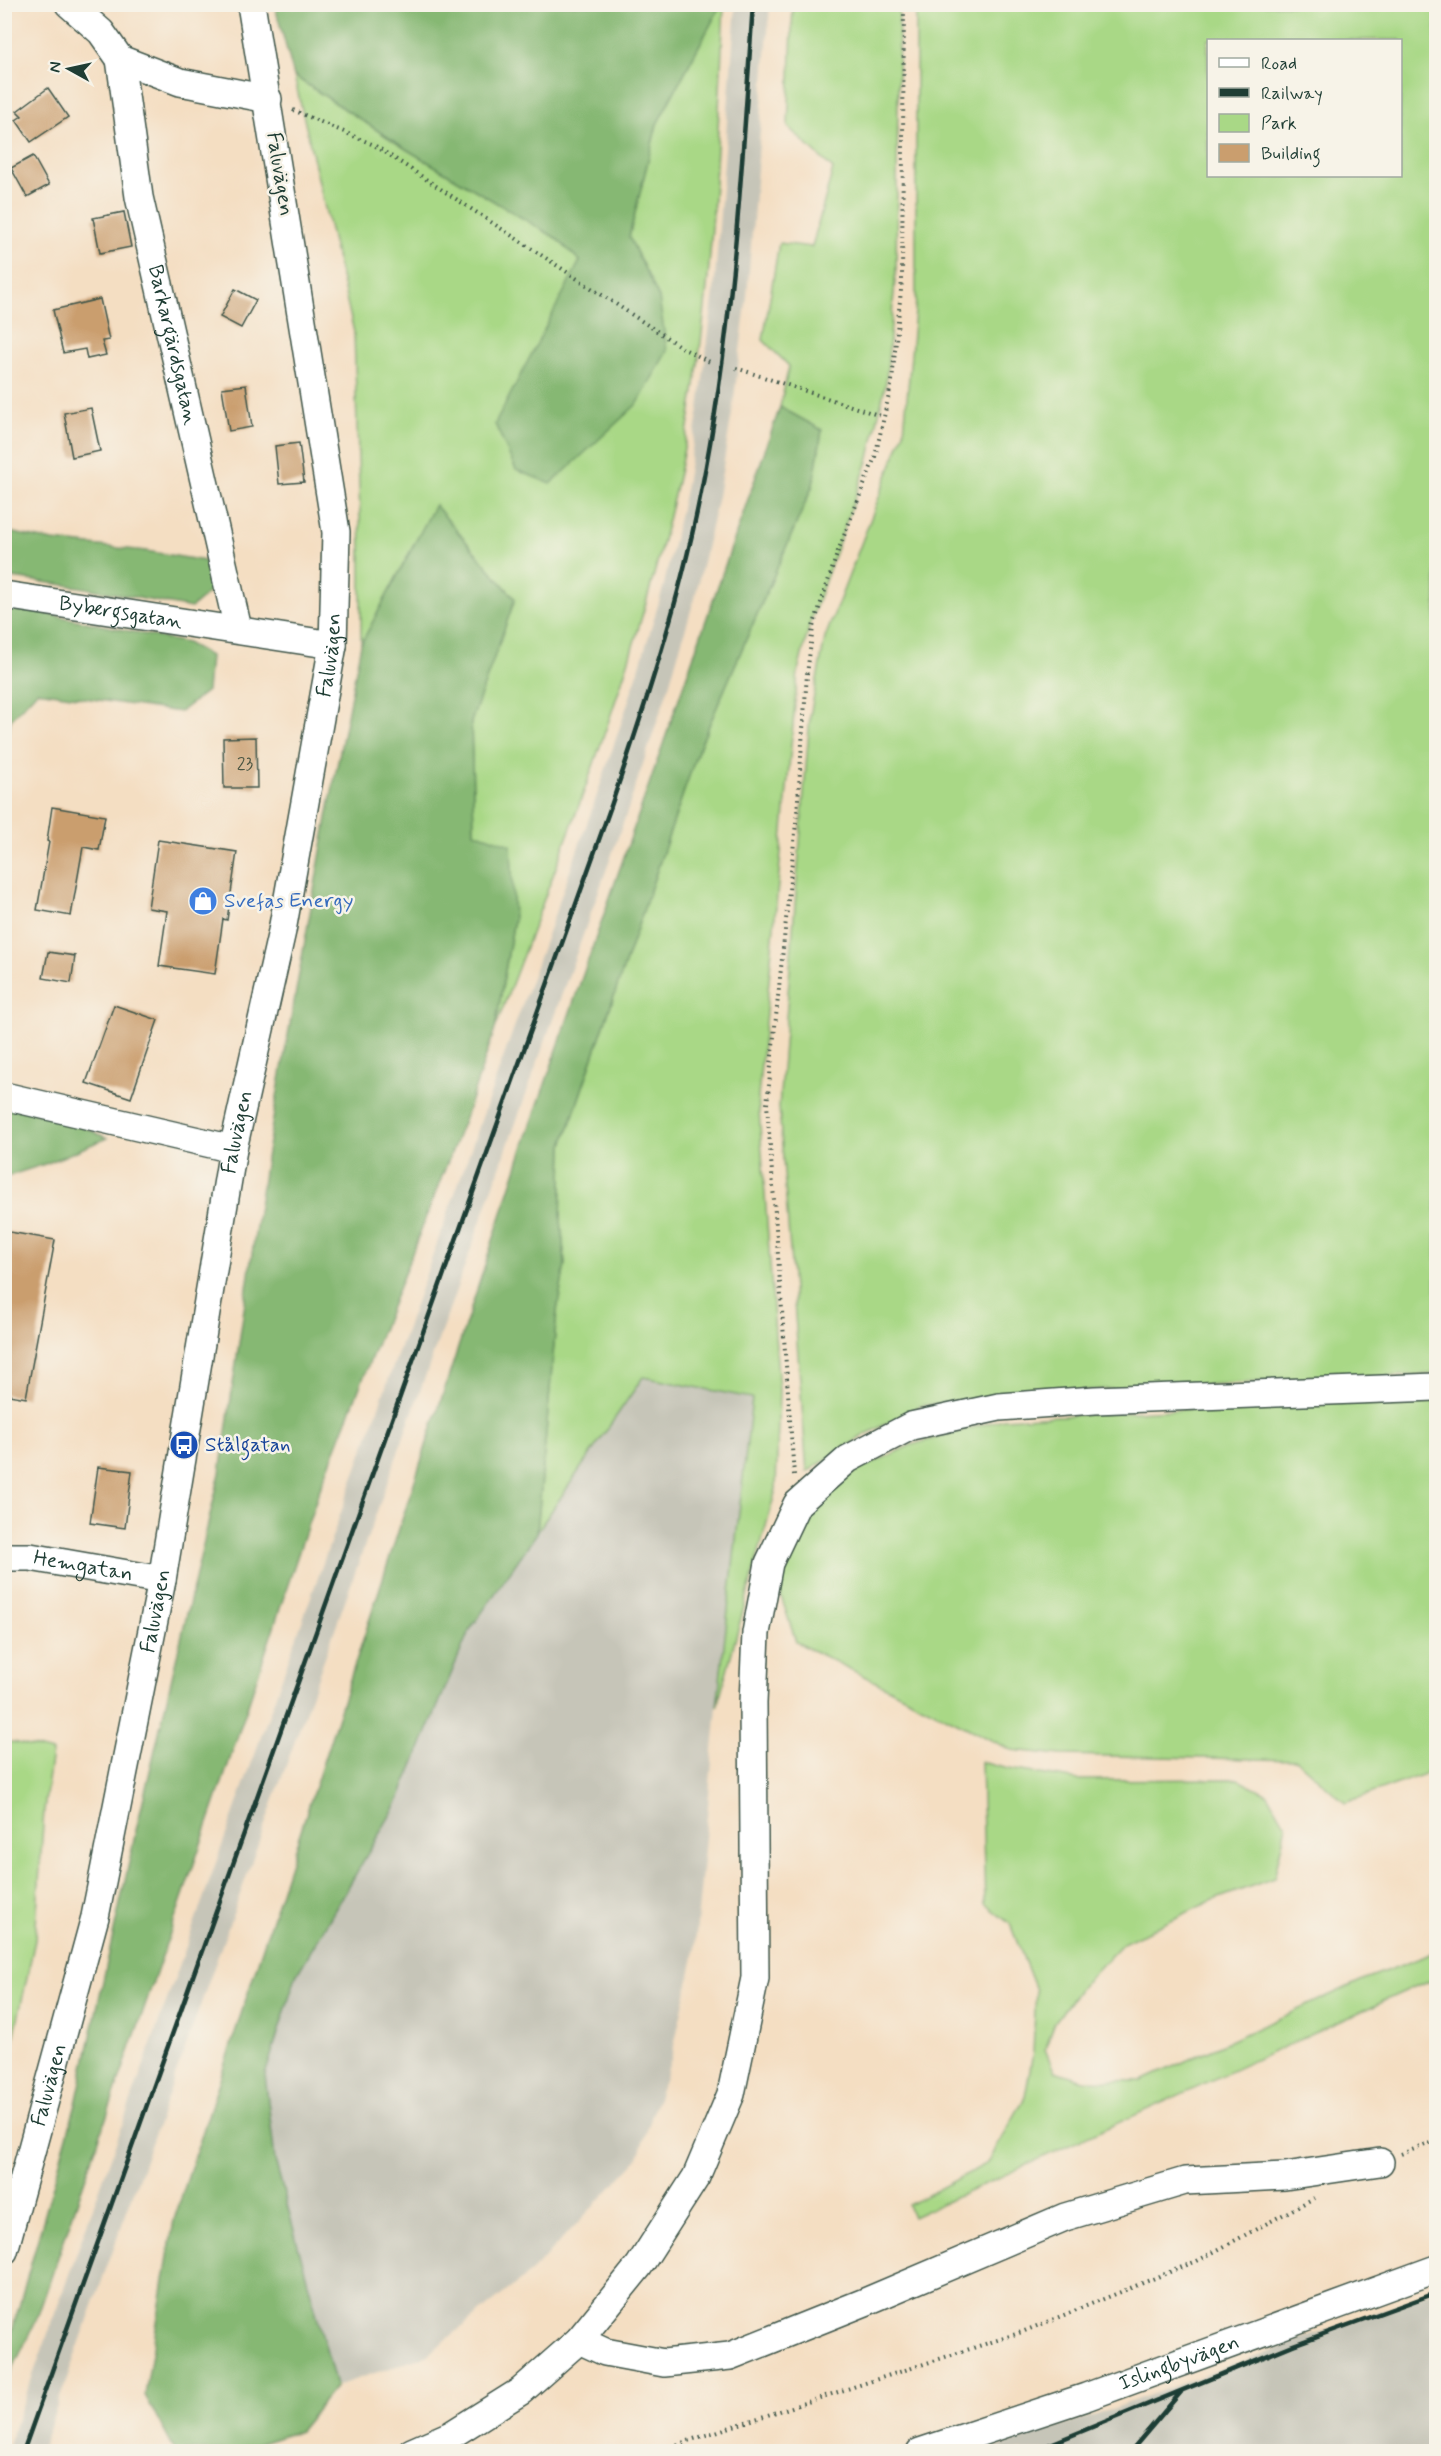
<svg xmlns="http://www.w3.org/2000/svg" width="1441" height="2456" viewBox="0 0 1441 2456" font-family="Mynerve,sans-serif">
<rect width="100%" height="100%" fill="#f7f3e8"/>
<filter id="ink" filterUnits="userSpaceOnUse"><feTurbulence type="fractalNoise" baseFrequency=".0167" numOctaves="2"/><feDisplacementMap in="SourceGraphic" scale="12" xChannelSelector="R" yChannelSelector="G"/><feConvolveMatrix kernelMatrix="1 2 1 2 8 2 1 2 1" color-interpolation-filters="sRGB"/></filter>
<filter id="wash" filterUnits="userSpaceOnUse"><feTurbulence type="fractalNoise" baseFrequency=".008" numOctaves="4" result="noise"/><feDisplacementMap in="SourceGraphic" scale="24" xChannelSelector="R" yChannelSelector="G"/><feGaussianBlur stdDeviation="1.35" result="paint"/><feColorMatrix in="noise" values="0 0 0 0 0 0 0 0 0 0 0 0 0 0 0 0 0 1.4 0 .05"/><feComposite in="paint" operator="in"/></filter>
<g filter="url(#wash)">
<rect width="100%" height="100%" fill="#f4dec2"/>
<path fill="#c6c5b8" d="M736,5H770L747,296L732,413L718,496L696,593L668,689L627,812L41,2451H6L595,801L636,679L664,585L685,490L699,409L714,292Z
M643,1377L752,1398L717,1707L694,1957L671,2059L637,2160L532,2271L426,2356L336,2386L275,2160L265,2075L296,1976L398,1802L469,1631Z
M1436,2290V2451H984L1093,2416Z"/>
<path fill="#a9d886" stroke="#648a5d" stroke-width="1.5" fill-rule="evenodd" d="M721,5H724C716,169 712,334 674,495C632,679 561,853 495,1029L514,919L474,832L471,722L515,599L435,505L361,644V548L354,332L294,76L406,149L556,238L580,261L548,325L659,298L629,237L657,124Z
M793,5H899L896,270L886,382L869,458L810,623L798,671L758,1097L779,1390L776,1489L717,1707L752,1398L643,1377L537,1532L557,1311L565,1264L561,1220L563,1145L697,753L813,485L822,431L780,407L789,366L763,340L779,243L812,247L833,169L788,127Z
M916,5H1436V1374L1008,1394L920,1406L863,1436L807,1472L779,1107L810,716L825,638L904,432L916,300ZM1208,40H1400V176H1208Z
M1436,1396V1770L1345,1803L1297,1760L1061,1755L1011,1750L796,1642L779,1590L797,1530L843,1477L911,1445L1003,1419Z
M14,1742L52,1752L44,1810L35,1940L5,2079L4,1743Z
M981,1762L1009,1769L1078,1780L1238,1779L1268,1794L1286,1826L1274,1878L1211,1901L1123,1943L1079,1989L1055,2022L1045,2049L1054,2071L1084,2080L1142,2081L1365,1979L1436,1952V1977L913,2217L908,2205L988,2163L1025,2097L1033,2053L1036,1990L1010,1924L985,1904Z"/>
<path fill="#86b873" stroke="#527a54" stroke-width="1.5" d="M279,5H721L657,124L629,237L659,298L667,351L638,403L551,484L516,470L495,424L580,261L556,238L406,149L294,76L276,10Z
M780,407L822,430L813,485L697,753L563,1145L561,1220L565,1264L557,1311L537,1533L469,1631L398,1802L296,1976L265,2075L275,2160L336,2386L299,2431L235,2451H175L145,2395L174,2220L526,1139Z
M435,505L515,599L471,722L474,832L511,845L514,919L495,1029L466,1115L318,1494L224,1777L37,2318L5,2385V2356L76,2104L137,1826L220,1473L266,1158L329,807L361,644Z
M4,531L53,541L146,551L205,561L214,588L191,608L80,587L5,577Z
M5,605L187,643L210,656L207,691L180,712L37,691L11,719L5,744Z
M5,1105L74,1122L107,1138L48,1163L5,1177Z"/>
<g id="blocks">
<path fill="#ca9e6e" d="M48,88L68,117L31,142L16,120L22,116L17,111Z
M33,156L49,185L27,197L11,168Z
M124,212L131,247L100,253L93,218Z
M235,289L256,300L241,328L220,317Z
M100,299L109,340L102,341L106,355L87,359L85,349L63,353L53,310Z
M246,385L252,427L229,431L222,388Z
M91,408L100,451L72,457L64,413Z
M299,443L304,482L279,484L275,446Z
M256,737L257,788H224L223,738Z
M52,807L105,816L99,850L83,847L71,916L37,910L49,842L47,841Z
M158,840L237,852L227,920L223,919L215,974L159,966L167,911L148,908Z
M48,952L75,956L71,983L43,978Z
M114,1005L158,1020L131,1098L86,1083Z
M4,1231L55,1240L26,1398L4,1394Z
M98,1467L132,1471L125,1528L90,1523Z"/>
</g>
</g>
<g filter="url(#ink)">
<use href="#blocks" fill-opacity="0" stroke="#3f5549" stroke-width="1.5"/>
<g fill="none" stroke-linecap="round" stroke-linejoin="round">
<g stroke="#3f5549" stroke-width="30">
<g id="minor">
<path d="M69,4L101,32L120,59L180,82L268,99"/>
<path id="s1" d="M120,59L139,197L238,629"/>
<path id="s2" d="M4,595L333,645"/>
<path d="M4,1096L233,1149"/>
<path id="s3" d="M4,1557H30L162,1580"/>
<path id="s4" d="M4,2251L95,1917L162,1580L233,1149L282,931L333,645L336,532L251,4"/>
<path d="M579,2340L605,2352L664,2363L730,2356L865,2302L1065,2217L1185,2181L1285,2176L1380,2162"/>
<path d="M412,2452L451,2435L521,2391L579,2340L639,2266L696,2177L731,2094L755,1978L753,1703L756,1633L769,1563L797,1504L848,1459L911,1426L999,1407L1095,1400L1436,1387"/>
<path id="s5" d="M920,2452L1086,2397L1436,2269"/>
</g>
</g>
<path stroke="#3f5549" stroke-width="4" stroke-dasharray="1.5 4.5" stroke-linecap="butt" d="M293,110L374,145L684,349L712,363
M736,368L884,417
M794,1475L767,1104L797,813L807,674L813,627L838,551L875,457L892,381L902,280L904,4
M1401,2154L1436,2141
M654,2452L1022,2332L1197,2261L1314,2198"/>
<use href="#minor" stroke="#fff" stroke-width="27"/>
<path stroke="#1f3d34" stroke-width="4.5" d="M23,2452L611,806C646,703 680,600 701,492C733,332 742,167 753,4
M1031,2452L1293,2345L1436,2293
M1130,2452L1181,2392"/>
</g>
</g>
<defs>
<g id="shop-disc" transform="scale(1.5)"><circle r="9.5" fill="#3f7fe0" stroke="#f7f3e8"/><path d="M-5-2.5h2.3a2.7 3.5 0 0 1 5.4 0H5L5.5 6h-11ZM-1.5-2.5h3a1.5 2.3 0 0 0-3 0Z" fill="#fff"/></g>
<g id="bus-disc" transform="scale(1.5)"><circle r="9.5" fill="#1a4fb4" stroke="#f7f3e8"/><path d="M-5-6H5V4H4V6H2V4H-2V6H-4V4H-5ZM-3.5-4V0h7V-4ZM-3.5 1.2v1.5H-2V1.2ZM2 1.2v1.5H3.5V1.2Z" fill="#fff"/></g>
</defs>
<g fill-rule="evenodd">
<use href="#shop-disc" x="203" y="901"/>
<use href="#bus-disc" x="184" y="1445"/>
</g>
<g text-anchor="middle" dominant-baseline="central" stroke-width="5" stroke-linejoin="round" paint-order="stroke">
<g font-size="18" fill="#4a5542">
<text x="245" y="764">23</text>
</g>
<g font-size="21" fill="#1f3d34" stroke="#f7f3e8">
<text transform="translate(280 174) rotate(81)">Faluvägen</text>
<text stroke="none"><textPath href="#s1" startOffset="291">Barkargärdsgatan</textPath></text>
<text stroke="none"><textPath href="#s2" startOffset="118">Bybergsgatan</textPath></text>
<text stroke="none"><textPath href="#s4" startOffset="1630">Faluvägen</textPath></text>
<text stroke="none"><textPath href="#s4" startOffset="1144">Faluvägen</textPath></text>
<text stroke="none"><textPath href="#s3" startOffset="80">Hemgatan</textPath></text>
<text stroke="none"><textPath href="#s4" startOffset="658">Faluvägen</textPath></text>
<text stroke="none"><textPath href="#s4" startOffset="172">Faluvägen</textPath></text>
<text stroke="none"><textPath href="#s5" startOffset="274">Islingbyvägen</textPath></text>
</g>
<g font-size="21" fill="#366cbe" stroke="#f7f3e8" text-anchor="start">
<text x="224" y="901">Svefas Energy</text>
</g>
<g font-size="21" fill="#164399" stroke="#f7f3e8" text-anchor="start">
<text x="205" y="1445">Stålgatan</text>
</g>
</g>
<rect width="1441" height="2456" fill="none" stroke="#f7f3e8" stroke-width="24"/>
<rect x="1207" y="39" width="195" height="138" fill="#f7f3e8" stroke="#a1aaa0" stroke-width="1.5"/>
<rect x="1219" y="58" width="30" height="9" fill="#ffffff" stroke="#a1aaa0" stroke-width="1.5"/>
<text x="1261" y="69" font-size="18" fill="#1f3d34">Road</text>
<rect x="1219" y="88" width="30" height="9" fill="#1f3d34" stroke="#a1aaa0" stroke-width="1.5"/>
<text x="1261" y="99" font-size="18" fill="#1f3d34">Railway</text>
<rect x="1219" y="114" width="30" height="18" fill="#a9d886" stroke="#a1aaa0" stroke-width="1.5"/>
<text x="1261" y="129" font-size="18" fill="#1f3d34">Park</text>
<rect x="1219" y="144" width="30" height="18" fill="#ca9e6e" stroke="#a1aaa0" stroke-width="1.5"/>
<text x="1261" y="159" font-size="18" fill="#1f3d34">Building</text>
<g transform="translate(69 69) rotate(278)" stroke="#f7f3e8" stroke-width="4.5" paint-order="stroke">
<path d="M0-4.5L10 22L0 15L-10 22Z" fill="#1f3d34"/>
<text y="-9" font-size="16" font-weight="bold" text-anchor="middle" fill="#1f3d34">N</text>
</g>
</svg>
